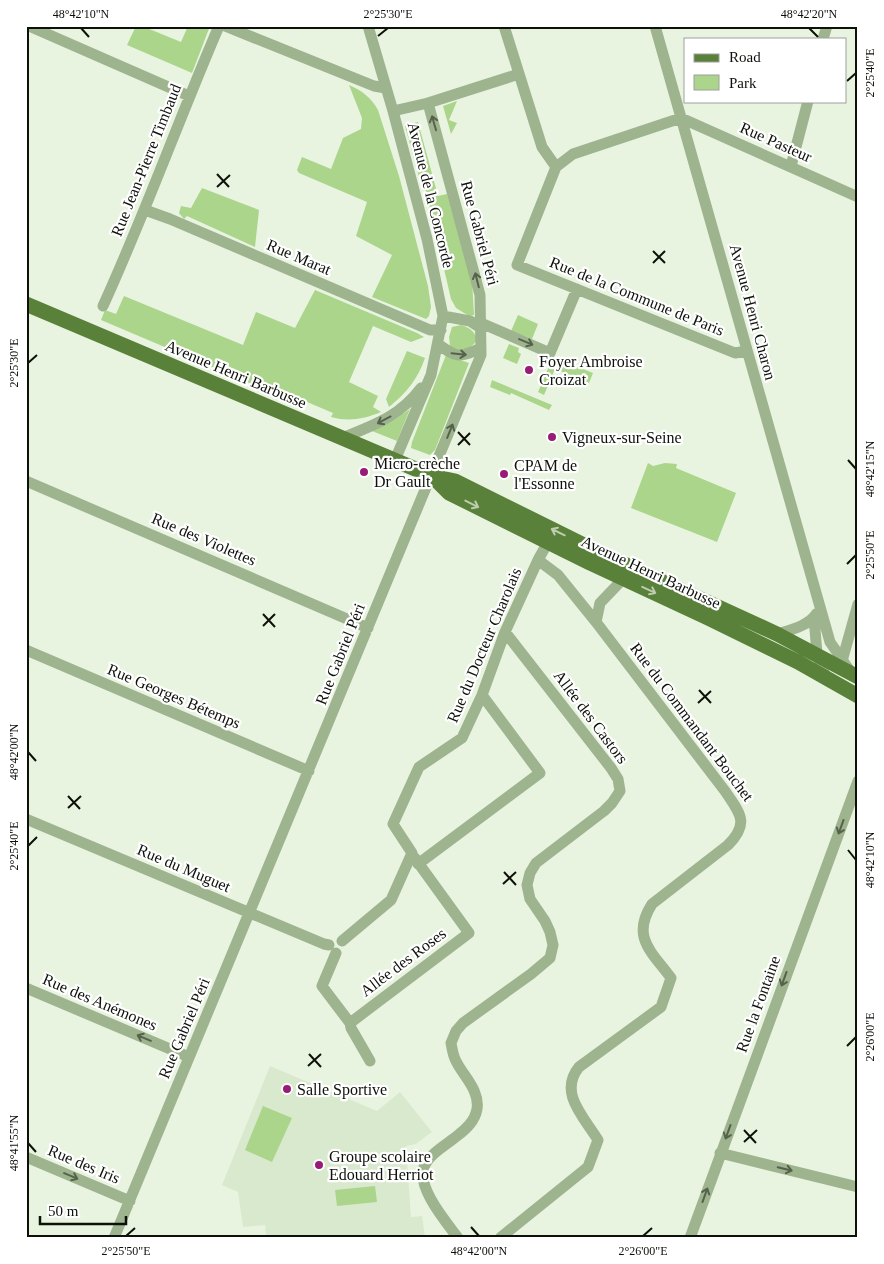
<svg xmlns="http://www.w3.org/2000/svg" width="884" height="1264" viewBox="0 0 884 1264" font-family="'Times New Roman',serif">
<rect width="100%" height="100%" fill="#e8f4e0"/>
<path fill="#d9e9ce" d="M270,1066L377,1111L400,1092L432,1132L416,1144L406,1146L411,1217L422,1216L425,1238H266L265,1225L243,1227L238,1192L222,1185Z"/>
<path fill="#aad58b" d="M136,26H142L181,42L188,26H210L192,73L127,45Z
M349,85C362,91 371,97 378,110L399,176L428,286L431,307L429,316L426,319L372,297L392,255L356,236L367,202L299,173L297,170L302,157L331,169L343,138L361,129L362,118Z
M457,101L449,120L457,123L451,134L443,106Z
M418,122L438,196L447,194L472,280L474,315L469,316L456,308L451,299L426,191H423L405,126Z
M202,188L259,210L255,247L187,216L184,219L179,213L181,206L191,208Z
M315,290L417,333L424,337L411,342L373,326L349,382L378,396L373,407L381,412C364,419 349,422 331,417L333,413L300,399L297,403L101,320L105,310L116,314L124,296L243,345L256,312L295,328Z
M518,315L538,324L532,339L511,331Z
M461,325C470,328 474,330 477,340L473,345L464,351L456,350L450,346L449,337L452,327Z
M509,344L519,348L518,352L521,354L517,364L503,358Z
M407,351L425,358C418,379 406,393 389,407L386,399Z
M446,355L469,363L435,450L430,455L411,448L412,442Z
M553,357L593,373L589,383L555,369L544,395L538,392Z
M492,380L552,405L549,410L511,393L510,395L490,387Z
M410,409L397,441L372,431L391,422Z
M648,463L653,466L665,463L677,464L676,468L736,493L717,542L631,508Z
M263,1106L292,1118L272,1162L245,1150Z
M375,1186L377,1202L337,1206L335,1190Z"/>
<g fill="none" stroke-linecap="round" stroke-linejoin="round">
<path stroke="#9eb48e" stroke-width="11" d="M29,26L189,96
M225,26L374,86L386,88
M368,26L393,111L427,239L443,316L431,375L395,460
M504,26L542,147L556,167
M655,26L830,642L850,671
M823,39L827,26
M428,103L519,74
M791,166L808,101
M145,210L170,219L430,330H441
M103,306C145,214 179,119 219,26
M443,316L470,321L481,328
M481,323L550,353L577,289
M438,344C457,358 459,358 481,348
M746,351L735,353L517,265L556,167L573,154L681,118L858,197
M342,438C374,425 399,417 421,388
M26,481L368,628
M814,617L817,654L826,678H829
M596,622L600,603L624,578
M777,634C790,630 809,626 817,613
M26,650L309,771
M842,661L858,604
M26,819L324,944L329,945
M418,864L540,773L482,695
M342,941L391,900L412,853L393,824L419,767L462,738L482,695L505,632L538,560L548,542
M336,953L322,986L350,1023L351,1028L370,1061
M26,988L189,1057
M350,1023L469,933L414,857
M720,1153L858,1187
M26,1157L130,1201
M114,1238L481,355L480,295L428,103L393,111
M458,1238C447,1223 416,1187 424,1167C429,1154 446,1145 457,1136C466,1129 475,1121 477,1109C480,1090 463,1076 456,1061C453,1056 452,1048 451,1043L456,1031L463,1023L531,974L550,958L553,945L550,932L545,921L530,899L527,885L530,873L536,863L604,811L612,803L620,791L618,779L611,768L505,632
M500,1238L588,1167L598,1140C584,1117 558,1093 579,1067L661,1007L671,978C651,951 631,937 652,904L728,845C750,823 740,813 725,791L596,622L558,575L538,560
M690,1238L858,781"/>
<path stroke="#5a8139" stroke-width="15" d="M26,304L432,476L455,481L596,551L777,634L858,677
M432,476L449,493L590,563L708,618L798,662L858,696"/>
</g>
<defs><path id="oneway-shaft" d="M-6 0H5M1.5-3L5.5 0L1.5 3" fill="none" stroke-width="1.6" stroke-linecap="round" stroke-linejoin="round" transform="scale(1.25)"/></defs>
<g stroke="#56624c">
<use href="#oneway-shaft" transform="translate(434 123) rotate(-106)"/>
<use href="#oneway-shaft" transform="translate(477 280) rotate(-104)"/>
<use href="#oneway-shaft" transform="translate(526 342) rotate(23)"/>
<use href="#oneway-shaft" transform="translate(459 354) rotate(6)"/>
<use href="#oneway-shaft" transform="translate(384 420) rotate(152)"/>
<use href="#oneway-shaft" transform="translate(450 431) rotate(-68)"/>
<use href="#oneway-shaft" transform="translate(841 827) rotate(110)"/>
<use href="#oneway-shaft" transform="translate(784 979) rotate(110)"/>
<use href="#oneway-shaft" transform="translate(144 1038) rotate(-157)"/>
<use href="#oneway-shaft" transform="translate(728 1132) rotate(110)"/>
<use href="#oneway-shaft" transform="translate(785 1169) rotate(14)"/>
<use href="#oneway-shaft" transform="translate(71 1176) rotate(23)"/>
<use href="#oneway-shaft" transform="translate(705 1195) rotate(-70)"/>
</g>
<g stroke="#bdcdb0">
<use href="#oneway-shaft" transform="translate(472 504) rotate(27)"/>
<use href="#oneway-shaft" transform="translate(558 532) rotate(-154)"/>
<use href="#oneway-shaft" transform="translate(649 590) rotate(25)"/>
</g>
<path fill="none" stroke="#0d110a" stroke-width="2" d="M81,28L89,37M809,28L818,37M378,36L388,28M847,81L856,73M217,174L229,187M217,187L230,175M653,251L665,263M653,263L665,251M28,363L37,355M458,432L470,445M458,445L470,433M848,460L856,469M847,564L856,555M263,614L275,627M263,626L275,614M699,690L711,703M698,703L711,691M28,752L36,761M68,796L80,809M68,808L81,796M28,846L37,837M848,850L856,860M504,872L516,885M503,884L516,872M847,1046L856,1037M309,1054L321,1067M308,1066L321,1054M744,1130L756,1143M744,1142L757,1130M28,1143L36,1152M471,1227L479,1236M126,1236L135,1228M643,1236L652,1228"/>
<g fill="#981c75" stroke="#fff" stroke-width="2">
<circle cx="529" cy="370" r="5"/>
<circle cx="552" cy="437" r="5"/>
<circle cx="364" cy="472" r="5"/>
<circle cx="504" cy="474" r="5"/>
<circle cx="287" cy="1089" r="5"/>
<circle cx="319" cy="1165" r="5"/>
</g>
<g text-anchor="middle" dominant-baseline="central" stroke-width="4.5" stroke-linejoin="round" paint-order="stroke">
<g font-size="16" fill="#0d110a" stroke="#fff">
<text transform="translate(776 142) rotate(24)">Rue Pasteur</text>
<text transform="translate(146 160) rotate(-68)">Rue Jean-Pierre Timbaud</text>
<text transform="translate(431 195) rotate(76)">Avenue de la Concorde</text>
<text transform="translate(480 233) rotate(75)">Rue Gabriel Péri</text>
<text transform="translate(299 257) rotate(23)">Rue Marat</text>
<text transform="translate(637 296) rotate(22)">Rue de la Commune de Paris</text>
<text transform="translate(753 312) rotate(75)">Avenue Henri Charon</text>
<text transform="translate(236 374) rotate(23)">Avenue Henri Barbusse</text>
<text transform="translate(204 539) rotate(23)">Rue des Violettes</text>
<text transform="translate(651 572) rotate(25)">Avenue Henri Barbusse</text>
<text transform="translate(484 645) rotate(-67)">Rue du Docteur Charolais</text>
<text transform="translate(340 654) rotate(-68)">Rue Gabriel Péri</text>
<text transform="translate(174 696) rotate(23)">Rue Georges Bétemps</text>
<text transform="translate(591 717) rotate(53)">Allée des Castors</text>
<text transform="translate(692 722) rotate(53)">Rue du Commandant Bouchet</text>
<text transform="translate(184 868) rotate(23)">Rue du Muguet</text>
<text transform="translate(403 962) rotate(-37)">Allée des Roses</text>
<text transform="translate(100 1002) rotate(23)">Rue des Anémones</text>
<text transform="translate(758 1004) rotate(-70)">Rue la Fontaine</text>
<text transform="translate(184 1028) rotate(-67)">Rue Gabriel Péri</text>
<text transform="translate(84 1164) rotate(23)">Rue des Iris</text>
</g>
<g font-size="16" fill="#0d110a" stroke="#fff" text-anchor="start">
<text x="539" y="361">Foyer Ambroise<tspan x="539" dy="18">Croizat</tspan></text>
<text x="562" y="437">Vigneux-sur-Seine</text>
<text x="374" y="463">Micro-crèche<tspan x="374" dy="18">Dr Gault</tspan></text>
<text x="514" y="465">CPAM de<tspan x="514" dy="18">l'Essonne</tspan></text>
<text x="297" y="1089">Salle Sportive</text>
<text x="329" y="1156">Groupe scolaire<tspan x="329" dy="18">Edouard Herriot</tspan></text>
</g>
</g>
<rect width="884" height="1264" fill="none" stroke="#ffffff" stroke-width="55"/>
<rect x="684" y="38" width="162" height="65" fill="#ffffff" stroke="#9ea09d"/>
<rect x="694" y="54" width="25" height="8" fill="#5a8139" stroke="#9ea09d"/>
<text x="729" y="62" font-size="15" fill="#0d110a">Road</text>
<rect x="694" y="75" width="25" height="15" fill="#aad58b" stroke="#9ea09d"/>
<text x="729" y="88" font-size="15" fill="#0d110a">Park</text>
<path d="M40 1216v8h86v-8" fill="none" stroke="#0d110a" stroke-width="2.5"/>
<text x="48" y="1216" font-size="15" fill="#0d110a" stroke="#ffffff" stroke-width="4" paint-order="stroke">50 m</text>
<rect x="28" y="28" width="828" height="1208" fill="none" stroke="#0d110a" stroke-width="2"/>
<g font-size="12" text-anchor="middle" fill="#0d110a">
<text x="81" y="18">48°42'10"N</text>
<text x="388" y="18">2°25'30"E</text>
<text x="809" y="18">48°42'20"N</text>
<text transform="translate(870 73) rotate(-90)" y="4">2°25'40"E</text>
<text transform="translate(14 363) rotate(-90)" y="4">2°25'30"E</text>
<text transform="translate(870 469) rotate(-90)" y="4">48°42'15"N</text>
<text transform="translate(870 555) rotate(-90)" y="4">2°25'50"E</text>
<text transform="translate(14 752) rotate(-90)" y="4">48°42'00"N</text>
<text transform="translate(14 846) rotate(-90)" y="4">2°25'40"E</text>
<text transform="translate(870 860) rotate(-90)" y="4">48°42'10"N</text>
<text transform="translate(870 1037) rotate(-90)" y="4">2°26'00"E</text>
<text transform="translate(14 1143) rotate(-90)" y="4">48°41'55"N</text>
<text x="126" y="1255">2°25'50"E</text>
<text x="479" y="1255">48°42'00"N</text>
<text x="643" y="1255">2°26'00"E</text>
</g>
</svg>
